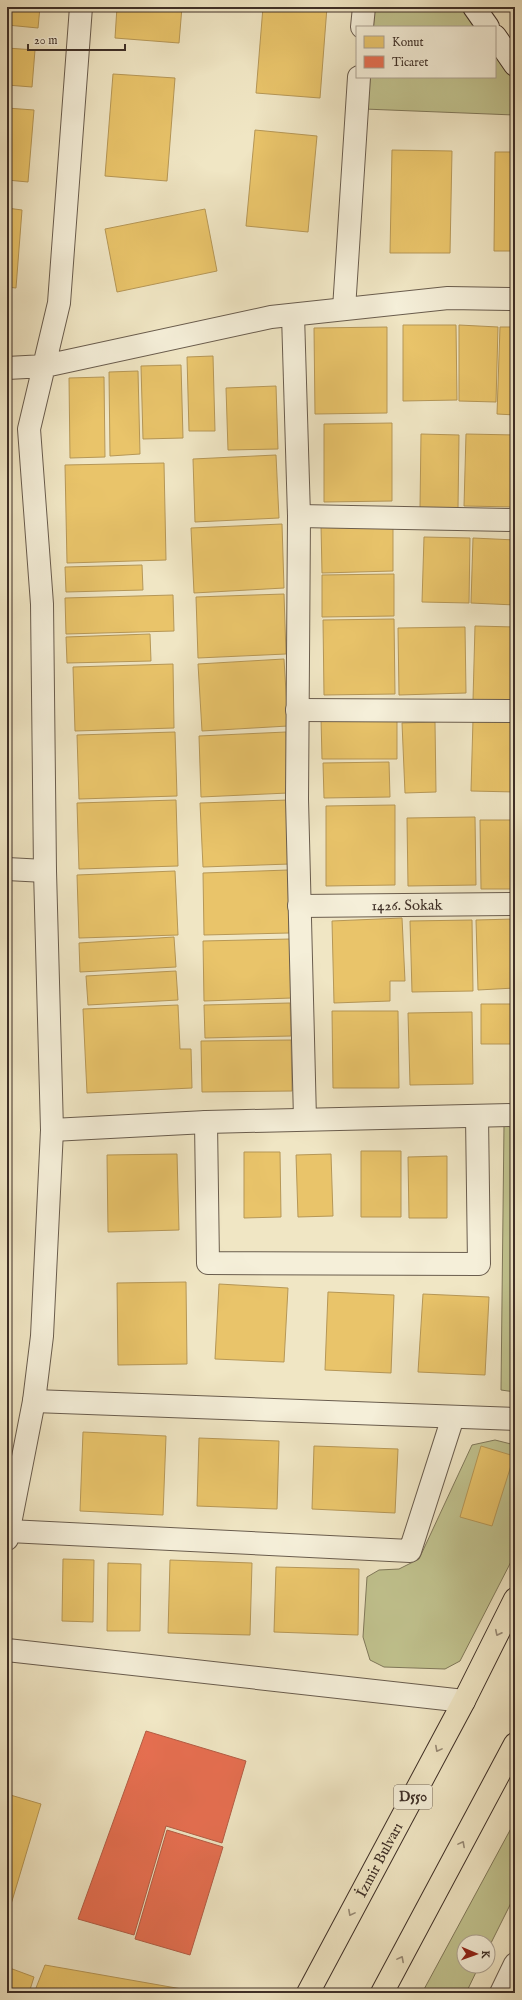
<svg xmlns="http://www.w3.org/2000/svg" width="522" height="2000" viewBox="0 0 522 2000" font-family="'IM FELL English',serif">
<rect width="100%" height="100%" fill="#f0e6c4"/>
<filter id="stains"><feTurbulence type="fractalNoise" baseFrequency=".005" numOctaves="4"/><feColorMatrix values="0 0 0 0 .2 0 0 0 0 .09 0 0 0 0 .02 0 0 0 .5 -.17"/></filter>
<radialGradient id="worn" r=".72"><stop offset=".6" stop-color="#630" stop-opacity="0"/><stop offset="1" stop-color="#630" stop-opacity=".3"/></radialGradient>
<path fill="#c1c38f" stroke="#80795b" d="M369,7L463,8L477,27H368Z
M495,52L515,79L514,115L364,109L366,77H495Z
M504,1125H515V1392L501,1390Z
M495,1440L515,1445V1554L460,1661L445,1669L384,1667L370,1660L363,1637L367,1577L379,1570L399,1569L419,1559L472,1445Z
M515,1821V1895L488,1949V1942H464V1966H479L466,1993H422Z"/>
<path fill="#e9c46a" stroke="#b69756" d="M7,7H40L38,28L7,25Z
M117,7H182L179,43L115,38Z
M263,7H327L320,98L256,93Z
M7,48L35,50L32,87L7,85Z
M113,74L175,78L167,181L105,176Z
M7,108L34,110L28,182L7,180Z
M255,130L317,136L308,232L246,226Z
M392,150L452,151L450,253H390Z
M495,152H515V251H494Z
M7,208L22,210L16,288L7,287Z
M205,209L217,271L117,292L105,229Z
M403,325H456L457,400L403,401Z
M459,325L498,327L496,402L459,401Z
M387,327V413L315,414L314,328Z
M500,327H515V415L497,414Z
M213,356L215,431H189L187,357Z
M181,365L183,438L143,439L141,366Z
M138,371L140,454L110,456L109,372Z
M104,377L105,457L70,458L69,378Z
M276,386L278,449L228,450L226,388Z
M392,423V501L324,502V424Z
M421,434L459,435L458,508H420Z
M466,434L515,435V507L464,506Z
M276,455L279,518L195,522L193,459Z
M164,463L166,560L67,563L65,465Z
M393,523V571L322,573L321,525Z
M282,524L284,588L194,593L191,528Z
M424,537L470,538L469,603L422,602Z
M473,538L515,540V605L471,603Z
M142,565L143,590L66,592L65,567Z
M394,574V616L322,617V575Z
M284,594L286,654L198,658L196,597Z
M173,595L174,631L66,634L65,598Z
M394,619L395,694L324,695L323,620Z
M475,626L515,627V701L473,700Z
M465,627L466,693L399,695L398,628Z
M150,634L151,661L67,663L66,637Z
M284,659L288,726L202,731L198,664Z
M173,664L174,728L75,731L73,667Z
M321,718L397,719V759H322Z
M473,719L515,720V792L471,791Z
M435,722L436,792L405,793L402,723Z
M175,732L177,796L79,799L77,735Z
M286,732L288,793L201,797L199,736Z
M389,762L390,797L324,798L323,763Z
M176,800L178,866L79,869L77,803Z
M288,800L290,864L203,867L200,803Z
M395,805V885L326,886V806Z
M475,817L476,885L408,886L407,818Z
M480,820H515V889H481Z
M288,870L289,933L204,935L203,873Z
M175,871L178,935L79,938L77,875Z
M402,918L405,981H390V1001L334,1003L332,921Z
M515,919V988L478,990L476,920Z
M472,920L473,991L412,992L410,921Z
M174,937L176,967L80,972L79,943Z
M290,939L292,998L204,1001L203,941Z
M176,971L178,1000L88,1005L86,976Z
M290,1003L291,1036L205,1038L204,1005Z
M481,1004H515V1044H481Z
M178,1005L180,1049H191L192,1088L87,1093L83,1009Z
M332,1011H398L399,1088H333Z
M472,1012L473,1084L410,1085L408,1013Z
M291,1040L292,1091L202,1092L201,1041Z
M361,1151H401V1217H361Z
M244,1152H280L281,1217L244,1218Z
M177,1154L179,1230L108,1232L107,1155Z
M331,1154L333,1216L298,1217L296,1155Z
M447,1156V1218H409L408,1157Z
M186,1282L187,1364L118,1365L117,1283Z
M219,1284L288,1288L284,1362L215,1359Z
M328,1292L394,1295L391,1373L325,1370Z
M423,1294L489,1297L485,1375L418,1372Z
M83,1432L166,1436L163,1515L80,1511Z
M199,1438L279,1441L277,1509L197,1506Z
M314,1446L398,1449L395,1513L312,1509Z
M481,1446L514,1456L492,1526L460,1517Z
M63,1559L94,1560L93,1622L62,1621Z
M170,1560L252,1563L250,1635L168,1633Z
M108,1563L141,1564L140,1631H107Z
M276,1567L359,1569L358,1635L274,1632Z
M7,1794L41,1804L9,1911L7,1910Z
M45,1965L199,1992L34,1993Z
M7,1967L34,1977L29,1993H7Z"/>
<path fill="#e76f51" stroke="#b45c44" d="M146,1731L246,1761L222,1843L166,1826L134,1935L78,1919Z
M167,1830L223,1847L190,1955L135,1939Z"/>
<g fill="none" stroke-linecap="round" stroke-linejoin="round">
<g stroke="#6a5d4e" stroke-width="24">
<g id="minor">
<path d="M362,27L364,7"/>
<path d="M344,309L359,77"/>
<path d="M293,315L299,516"/>
<path d="M297,710L515,711"/>
<path d="M7,869L45,871"/>
<path id="s1" d="M299,906L515,904"/>
<path d="M305,1119L297,799L299,516L515,520"/>
<path d="M206,1122L208,1263L479,1264L477,1116"/>
<path d="M52,1130L206,1122L515,1115"/>
<path d="M34,1401L515,1419"/>
<path d="M9,1531L410,1551L453,1417"/>
<path d="M7,1650L464,1701"/>
</g>
</g>
<g stroke="#6a5d4e" stroke-width="24">
<path id="tertiary" d="M7,368L45,366L271,317L448,298L515,299
M7,1539L34,1401L42,1336L52,1130L45,871L42,604L29,429L59,303L81,7
M501,1993L515,1964"/>
</g>
<g stroke="#3e2f27" stroke-width="24">
<path id="secondary" d="M474,7L488,27
M495,36L515,65"/>
</g>
<g stroke="#3e2f27" stroke-width="24">
<g id="trunk">
<path id="s2" d="M308,1993L464,1701L515,1599"/>
<path d="M382,1993L515,1744"/>
</g>
</g>
<use href="#minor" stroke="#f5efd9" stroke-width="22"/>
<use href="#tertiary" stroke="#f5efd9" stroke-width="22"/>
<use href="#secondary" stroke="#f5efd9" stroke-width="22"/>
<use href="#trunk" stroke="#f0e6c4" stroke-width="22"/>
</g>
<defs><path id="oneway-chevron" d="M-2-3.5L2.5 0L-2 3.5" fill="none" stroke-width="1.6" stroke-linecap="round" stroke-linejoin="round"/></defs>
<g stroke="#978a76">
<use href="#oneway-chevron" transform="translate(498 1633) rotate(116)"/>
<use href="#oneway-chevron" transform="translate(438 1749) rotate(118)"/>
<use href="#oneway-chevron" transform="translate(462 1844) rotate(-62)"/>
<use href="#oneway-chevron" transform="translate(351 1913) rotate(118)"/>
<use href="#oneway-chevron" transform="translate(401 1959) rotate(-62)"/>
</g>
<g text-anchor="middle" dominant-baseline="central" stroke-width="4" stroke-linejoin="round" paint-order="stroke">
<rect fill="#f5efd9" stroke="#75695c" stroke-width="1" x="394" y="1785" width="38" height="24" rx="3"/>
<g font-size="14" font-weight="bold" fill="#3e2f27">
<text x="413" y="1797">D550</text>
</g>
<g font-size="15" fill="#3e2f27" stroke="#f5efd9">
<text stroke="none"><textPath href="#s1" startOffset="108">1426. Sokak</textPath></text>
<text stroke="none"><textPath href="#s2" startOffset="151">İzmir Bulvarı</textPath></text>
</g>
</g>
<rect width="522" height="2000" fill="none" stroke="#f0e6c4" stroke-width="24"/>
<rect x="8" y="8" width="506" height="1984" fill="none" stroke="#3e2f27" stroke-width="2"/>
<rect x="12" y="12" width="498" height="1976" fill="none" stroke="#3e2f27"/>
<rect x="356" y="26" width="140" height="52" fill="#f5efd9" stroke="#aca292"/>
<rect x="364" y="36" width="20" height="12" fill="#e9c46a" stroke="#aca292"/>
<text x="392" y="46" font-size="12" fill="#3e2f27">Konut</text>
<rect x="364" y="56" width="20" height="12" fill="#e76f51" stroke="#aca292"/>
<text x="392" y="66" font-size="12" fill="#3e2f27">Ticaret</text>
<g transform="translate(476 1954) rotate(92)"><circle r="19" fill="#f5efd9" stroke="#aca292"/>
<path d="M0-3L7 15L0 10L-7 15Z" fill="#8f2418"/>
<text y="-6" font-size="11" font-weight="bold" text-anchor="middle" fill="#3e2f27">K</text>
</g>
<path d="M28 44v6h97v-6" fill="none" stroke="#3e2f27" stroke-width="2"/>
<text x="34" y="44" font-size="12" fill="#3e2f27" stroke="#f5efd9" stroke-width="3" paint-order="stroke">20 m</text>
<rect width="100%" height="100%" filter="url(#stains)"/>
<rect width="100%" height="100%" fill="url(#worn)"/>
</svg>
